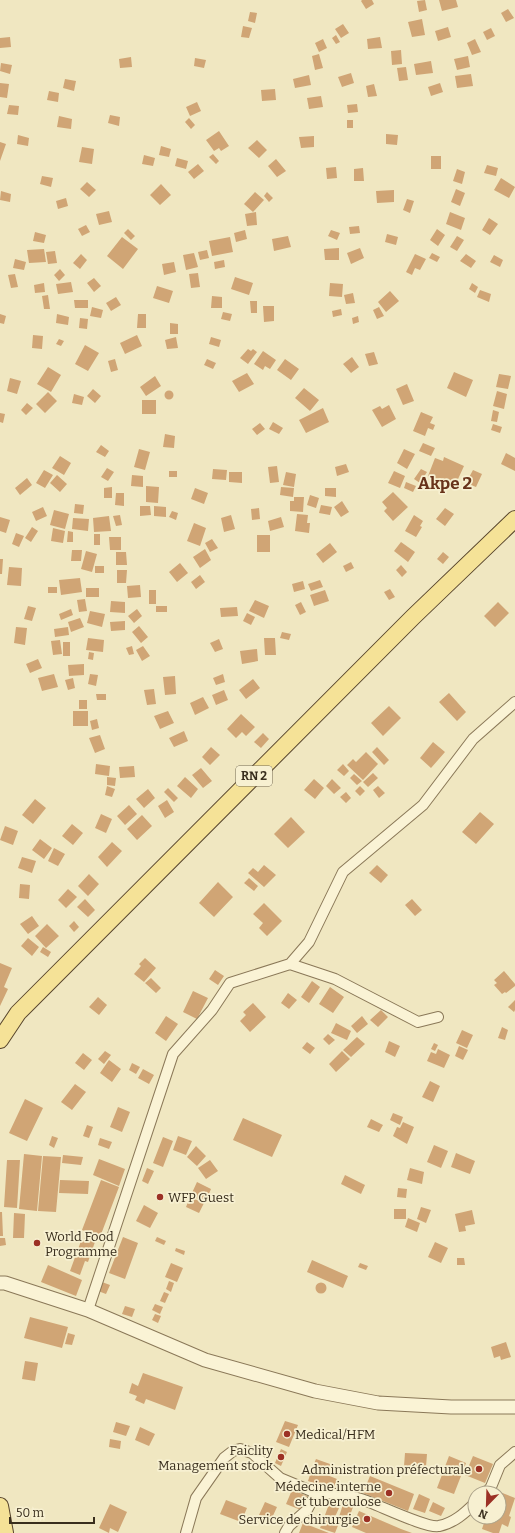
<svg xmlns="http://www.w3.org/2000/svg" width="515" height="1533" viewBox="0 0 515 1533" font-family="Bitter,serif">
<rect width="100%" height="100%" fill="#f0e7c1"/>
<path fill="#d0a575" d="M362,0H372L374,4L366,9L361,1Z
M425,0L427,10L419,12L417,1Z
M439,0H456L458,7L442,11Z
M508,9L514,18L506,22L501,13Z
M250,12L257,13L255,23L248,21Z
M422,19L425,35L412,37L408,22Z
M343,24L349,33L341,38L335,29Z
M243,26L252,28L249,38L241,37Z
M448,27L451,37L438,41L435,31Z
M491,28L495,36L487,40L483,32Z
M336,35L340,42L336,44L332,38Z
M10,37L11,47L0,48V38Z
M380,37L382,48L368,49L367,39Z
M323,39L327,48L319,52L315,43Z
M475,39L481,52L472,55L467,43Z
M401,50L402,64L392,65L391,51Z
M319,54L323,68L315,70L312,56Z
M468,56L470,67L457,70L454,59Z
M131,57L132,67L120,68L119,59Z
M195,58L206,60L204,68L194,66Z
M431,61L433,73L416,75L414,64Z
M1,63L12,65L10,74L0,71Z
M406,67L408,80L399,81L397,68Z
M351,73L354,83L342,87L338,77Z
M471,74L473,86L457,88L455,76Z
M309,75L311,85L295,88L293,79Z
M65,79L76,81L74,91L63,88Z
M0,83L9,84L7,98L0,97Z
M440,83L443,92L431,96L428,87Z
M374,84L377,96L368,97L366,86Z
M275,89L276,100L262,101L261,90Z
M49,91L59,93L58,102L47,100Z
M321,96L323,107L309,109L307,98Z
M197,102L201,111L190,116L186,107Z
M357,104L358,112L348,113L347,105Z
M9,105L19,106L18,115L7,114Z
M110,115L120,117L119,126L108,123Z
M59,116L72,119L71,129L57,127Z
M189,118L195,125L191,129L185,122Z
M347,120H353V128H347Z
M219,131L229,146L221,151L219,148L214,151L206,140Z
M386,134L398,135L397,145L386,144Z
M18,135L29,138L28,146L17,144Z
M314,136V147L301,148L299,137Z
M257,140L267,150L259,158L248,148Z
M0,142L6,144L0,161Z
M161,146L171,149L169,157L159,155Z
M82,147L94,149L92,164L79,162Z
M213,154L219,161L216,164L209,157Z
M144,155L155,158L153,166L142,164Z
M431,156H441V169H431Z
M177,158L188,161L186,169L175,166Z
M276,159L286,171L277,177L268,166Z
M198,164L204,171L194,179L188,172Z
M487,165L498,168L496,176L484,173Z
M336,167L337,178L327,179L326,168Z
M363,168L364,181H354V169Z
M457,169L465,172L462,184L453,181Z
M42,176L53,178L51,187L40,184Z
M501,178L515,187L509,198L494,190Z
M87,182L96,190L89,197L80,189Z
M161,184L171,195L160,205L150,195Z
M456,189L465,193L460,206L451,202Z
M394,190V202L377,203L376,191Z
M1,191L11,194L10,202L0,200Z
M255,192L264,200L253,212L244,204Z
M267,192L273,198L269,202L264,196Z
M66,198L68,206L58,209L56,201Z
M407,199L414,201L410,213L403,210Z
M109,211L112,222L99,225L96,214Z
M256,212L257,225L247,226L245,214Z
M450,212L465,218L461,230L446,224Z
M489,218L498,224L490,235L482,230Z
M86,225L90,232L82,236L78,229Z
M359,226L360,233L350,234L349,227Z
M128,229L135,236L131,240L124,233Z
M437,229L445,235L438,246L430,240Z
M245,230L247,239L236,242L234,233Z
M331,230L340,233L337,240L328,236Z
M35,232L46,235L44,243L33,241Z
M387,234L398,237L396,245L385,242Z
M288,236L291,247L274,251L272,239Z
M457,236L464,240L457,251L450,247Z
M122,237L138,249L123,269L107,256Z
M230,237L233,252L212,256L209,241Z
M339,248V260H325L324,249Z
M360,248L364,258L351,264L347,253Z
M44,249L46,262L29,263L27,250Z
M207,250L209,258L200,260L198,252Z
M55,251L57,263L48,264L46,252Z
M194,253L198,267L186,270L183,255Z
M432,253L440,257L437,262L429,258Z
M81,254L87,260L80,269L73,263Z
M415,254L426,259L420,270L415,268L412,275L406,272Z
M466,254L476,261L471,268L460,261Z
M494,255L503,260L500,267L490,262Z
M15,259L26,262L24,270L13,268Z
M224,260L225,267L215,269L214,262Z
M174,262L176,272L164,275L162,264Z
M60,269L65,275L59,281L54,275Z
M198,273L200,287L191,288L189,274Z
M15,274L18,287L11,288L8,275Z
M235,277L253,283L249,295L231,289Z
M94,278L101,286L94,292L87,283Z
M71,282L73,292L58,294L56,284Z
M44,283L45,292L35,293L34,285Z
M330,283L343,284L342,297L329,296Z
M472,283L478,287L475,293L469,289Z
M157,286L173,291L169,303L153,298Z
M480,290L491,294L489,302L477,297Z
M390,291L399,301L386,312L378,302Z
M353,293L355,303L346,304L344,295Z
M48,295L50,309H44L42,296Z
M212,296L222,297V308H211Z
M116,297L121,305L111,311L106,303Z
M74,300H88V308H75Z
M250,301H257V313H251Z
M263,306H274V321L264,322Z
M92,307L103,310L101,318L90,316Z
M379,307L384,316L377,319L373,310Z
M341,309L342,315L333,317L332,311Z
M223,312L232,314L230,321L221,319Z
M0,314L6,316L4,324L0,323Z
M57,314L69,317L68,325L56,323Z
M138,314H146V328H137Z
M358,316L359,322L353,324L352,318Z
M80,318L88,319L87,329L79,328Z
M170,323L178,324V334H170Z
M33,335L43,336L42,349L32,348Z
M137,335L142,346L125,354L120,343Z
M176,337L178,348L167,349L165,340Z
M211,337L221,340L219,347L209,344Z
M59,339L64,341L61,346L56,344Z
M85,345L99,353L88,371L75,364Z
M248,349L251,351L253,349L257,352L248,364L240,358Z
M263,351L276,360L270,369L265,366L263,370L254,364Z
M374,352L378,364L369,366L365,354Z
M352,357L359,367L351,373L343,364Z
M115,359L118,370L111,372L108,361Z
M207,359L216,363L213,369L204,365Z
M285,359L299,369L291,380L277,370Z
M48,367L61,375L51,392L37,384Z
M454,372L473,380L466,397L447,388Z
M247,373L254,384L239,392L232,381Z
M499,374L511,376L508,389L496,387Z
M155,376L161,386L146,396L140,387Z
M10,378L21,381L17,394L7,391Z
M407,384L414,401L403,405L396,389Z
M304,388L319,400L310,411L295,398Z
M93,389L101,396L95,403L87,396Z
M164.5 395a4.5 4.5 0 1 1 9 0a4.5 4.5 0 1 1-9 0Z
M497,391L507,394L504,409L493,406Z
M48,392L57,401L45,413L36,404Z
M74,394L84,397L82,405L72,403Z
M142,400H156V414H142Z
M27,403L33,408L26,415L21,410Z
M389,405L396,419L382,427L372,410L380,406L382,409Z
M323,408L329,422L306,433L299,420Z
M493,410L499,412L497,422L491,421Z
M421,412L433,417L430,423L435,425L433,430L428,428L425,436L413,431Z
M0,413L5,414L3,423L0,422Z
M273,422L283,428L279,434L269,429Z
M260,423L265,429L257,435L252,429Z
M493,424L502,427L500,433L491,430Z
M165,434L175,436L174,448L163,447Z
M423,443L435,448L431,456L419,451Z
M101,445L109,451L105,457L96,452Z
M139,449L150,452L145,470L134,467Z
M404,449L415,454L407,469L397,463Z
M506,453L515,458V471L501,464Z
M60,456L71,463L64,475L52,468Z
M444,457L464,466L453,490L437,483L438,480L428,476L435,458L443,461Z
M346,464L349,472L337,476L335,467Z
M277,466L279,482L270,483L268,467Z
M107,468L114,472L108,481L101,477Z
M213,469L227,470L226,480L212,479Z
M421,469L427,472L420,483L414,479Z
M44,470L53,475L45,488L36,483Z
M473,470L482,474L476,487L466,483Z
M169,471H177V477H169Z
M394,471L405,476L400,488L388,483Z
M229,472H242V483L229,482Z
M286,472L296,474L294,487L283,485Z
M57,475L67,484L60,492L50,483Z
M132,475L143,476V487L131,486Z
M27,478L32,485L20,495L15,488Z
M406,482L416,486L413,492L404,488Z
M146,486L159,487L158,503L146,502Z
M112,487V498H104V488Z
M281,487L294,488L293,497L280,495Z
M195,488L208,493L204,504L191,499Z
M325,488H336V497L325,496Z
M393,492L408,507L393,521L384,511L387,508L382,502Z
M116,493H124V506L115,505Z
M310,495L319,498L316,508L307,505Z
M294,497H304L303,512L290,511V501H294Z
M342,501L349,512L341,517L334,507Z
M75,504L84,505L83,514L74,513Z
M321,505L332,507L330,515L319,513Z
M140,506H150L151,515L140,516Z
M154,506L166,507V517L154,516Z
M43,507L47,516L36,521L32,512Z
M259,508L260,519L252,520L251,509Z
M445,508L454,514L445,526L436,519Z
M54,510L69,514L65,529L50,525Z
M172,511L178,513L176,520L169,517Z
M297,514L308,515L307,523H310L309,533L295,531Z
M120,515L122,525L116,526L113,516Z
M231,515L235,529L224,532L221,518Z
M414,515L423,521L420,526L422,527L416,537L405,531Z
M109,516L111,531L94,532L93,518Z
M0,517L10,520L6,533L0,531Z
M281,517L284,527L270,531L268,521Z
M73,518L89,519L88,531L72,529Z
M194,523L206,528L200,546L187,541Z
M32,527L38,531L31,542L25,538Z
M53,528L65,531L63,543L51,541Z
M68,531L73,532V542H67Z
M16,533L24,536L19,547L12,544Z
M94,534H100V545H94Z
M257,535H270V552H257Z
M109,537H121V550H110Z
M212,539L218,548L210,552L205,543Z
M401,542L415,552L408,562L394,551Z
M330,543L337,552L323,563L316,554Z
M205,549L211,560L200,568L193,557Z
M72,550H82L81,561H71Z
M86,551L97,554L92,572L81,569Z
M116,552H126L127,565H116Z
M443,552L449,557L443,564L437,559Z
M0,559H3L2,574H0Z
M351,562L354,568L346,572L343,566Z
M180,563L188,573L177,582L169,572Z
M401,565L407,572L402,577L396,570Z
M95,566H104V573H95Z
M9,567L22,568L21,586L7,585Z
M117,570H127L126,583H117Z
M200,575L205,582L196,589L191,582Z
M80,578L82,592L61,595L59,580Z
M320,580L323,587L311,591L308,584Z
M303,581L305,589L294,592L292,584Z
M140,585L141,597L128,598L127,586Z
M48,587H57V593H48Z
M86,588H99V597H86Z
M390,589L395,597L389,600L384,592Z
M149,590H156V604H149Z
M325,590L329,601L314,606L310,595Z
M85,599L87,611L79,612L77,600Z
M255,600L269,606L264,618L249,611Z
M111,601L125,602V613L110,612Z
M301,602L306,612L300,615L295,605Z
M498,602L509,613L495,627L484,616Z
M28,606L36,608L32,621L24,619Z
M156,606H167V612H156Z
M237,607L238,616L221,617L220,608Z
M71,609L73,615L61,620L59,614Z
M137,609L142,616L134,623L128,616Z
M90,611L105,614L102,627L87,623Z
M247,613L255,617L251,625L243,621Z
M80,618L84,627L71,632L68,622Z
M125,621V630L111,631L110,622Z
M139,626L148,637L141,643L132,632Z
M16,627L27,628L25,645L14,643Z
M68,627L69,635L55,637L54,629Z
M282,632L291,634L289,640L280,638Z
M88,638L104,640L103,652L86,650Z
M264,638H275L276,655H265Z
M219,639L223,649L215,652L210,643Z
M60,640L62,654L53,655L51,641Z
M63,642H70V656H63Z
M132,646L134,654L129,655L126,648Z
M143,646L150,656L142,661L136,650Z
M257,649L258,661L242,664L240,651Z
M89,652L94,653L93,660L88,659Z
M38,659L42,668L30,673L26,664Z
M84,664V675L69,676L68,665Z
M54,674L58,687L42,691L38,678Z
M90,674L98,675L96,686L88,684Z
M223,674L225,682L216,685L213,678Z
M175,676L176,694L165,695L163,677Z
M73,678L75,688L68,690L65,680Z
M253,679L260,688L246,699L239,690Z
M154,689L156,704L147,705L144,690Z
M224,690L228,700L216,705L212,695Z
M449,693L466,712L457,721L439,702Z
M96,694H106V700H97Z
M203,697L209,708L195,715L190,703Z
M79,700H87V709H79Z
M389,706L401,718L383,736L371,723Z
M73,711H88V726H73Z
M168,711L174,723L160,729L154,716Z
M241,714L255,727L246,736L242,732L236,738L227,729Z
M97,719L99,728L92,730L90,721Z
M184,731L188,741L174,747L169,738Z
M263,733L269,739L261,748L254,742Z
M100,735L105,749L95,753L89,738Z
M433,742L445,752L431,768L420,758Z
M211,747L220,755L210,765L202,757Z
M377,747L389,760L384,765L372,752Z
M366,752L378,764L363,780L347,765L353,759L356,762Z
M96,764L110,766L109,776L95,774Z
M343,764L349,771L344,776L337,770Z
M134,766L135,777L120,778L119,767Z
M201,768L212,781L203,788L192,775Z
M373,773L378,778L368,787L363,782Z
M354,774L362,781L357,785L350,778Z
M107,777L116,778L115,786L107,785Z
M185,777L198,789L191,798L177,786Z
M314,779L324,788L315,799L304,790Z
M332,779L341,788L334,794L326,786Z
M107,786L115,789L112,797L105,795Z
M360,786L365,791L360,796L355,791Z
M378,786L385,793L379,798L373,790Z
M168,788L178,798L174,802L164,792Z
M148,789L155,798L144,808L136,799Z
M346,792L351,798L346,803L340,797Z
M35,799L46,808L33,824L22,815Z
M167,800L174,812L165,818L158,806Z
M129,805L137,814L125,825L117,816Z
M480,812L494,824L476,844L462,832Z
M101,814L112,819L106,833L95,828Z
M142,815L152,826L137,840L127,829Z
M291,817L305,832L288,848L274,834Z
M72,824L83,833L73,845L62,836Z
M5,826L18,831L13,845L0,840Z
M40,839L52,848L44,859L32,850Z
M112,842L122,851L107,867L98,857Z
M54,848L65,854L58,866L48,861Z
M22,857L36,861L32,873L18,868Z
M264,865L276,875L264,887L248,873L253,868L258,872Z
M377,865L388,875L381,883L369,873Z
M89,874L99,884L88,896L78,886Z
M249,878L258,886L254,891L244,883Z
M218,882L233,897L214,917L199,903Z
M20,884L30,885L29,899L19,898Z
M68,889L77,897L66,908L58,900Z
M85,899L95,910L88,917L77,907Z
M412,899L422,910L415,916L405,905Z
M264,903L282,921L267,936L259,928L263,923L253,914Z
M32,916L39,926L28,934L20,924Z
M74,921L79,927L74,932L69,926Z
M47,924L59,936L46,948L35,936Z
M28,938L39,947L32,956L21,946Z
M43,947L51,952L48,957L40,952Z
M145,958L156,968L144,982L134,974L141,966L139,964Z
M0,963L12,968L4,987L8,989L0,1006Z
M215,970L224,976L218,985L209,979Z
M504,971L515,984V986L506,993L505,992L502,994L494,985L497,983L494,980Z
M151,978L161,988L156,993L145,983Z
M312,981L320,987L309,1003L301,997Z
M330,987L344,997L333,1013L319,1004Z
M193,991L208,998L197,1019L183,1012Z
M288,993L297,1000L289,1009L281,1003Z
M98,997L107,1005L99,1015L89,1007Z
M515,1000V1010L514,1012L508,1007Z
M253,1003L266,1017L250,1032L240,1021L246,1015L243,1012Z
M381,1010L388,1017L378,1027L370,1020Z
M166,1016L178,1024L166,1041L155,1033Z
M362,1016L368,1024L357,1033L351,1026Z
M336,1023L351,1031L347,1040L331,1033Z
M502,1027L508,1030L505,1040L498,1038Z
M462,1030L473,1035L467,1048L456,1043Z
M328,1034L335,1040L329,1045L323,1039Z
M357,1037L365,1044L351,1057L343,1050Z
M389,1041L400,1046L395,1057L385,1052Z
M307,1042L315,1048L310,1054L302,1048Z
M434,1043L438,1045L435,1051L431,1049Z
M459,1046L468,1050L463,1060L455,1056Z
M438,1049L450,1055L444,1068L427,1061L431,1052L436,1054Z
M105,1051L111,1055L104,1064L98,1059Z
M342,1051L350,1059L336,1072L329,1064Z
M83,1053L92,1060L84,1070L75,1063Z
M109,1060L121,1069L112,1082L100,1073Z
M132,1063L140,1067L136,1074L129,1070Z
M143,1069L154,1075L149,1084L138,1078Z
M430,1081L440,1086L433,1102L422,1097Z
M75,1084L86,1092L72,1110L61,1102Z
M25,1099L43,1108L27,1141L9,1133Z
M118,1107L130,1112L122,1132L110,1127Z
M393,1113L403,1117L400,1125L390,1120Z
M243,1118L282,1135L272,1157L233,1140Z
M371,1119L383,1125L379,1132L367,1127Z
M403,1122L414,1127L407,1144L393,1136L397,1127L400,1128Z
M87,1125L93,1127L89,1138L83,1136Z
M52,1136L58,1138L54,1148L49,1145Z
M178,1136L192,1141L186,1155L173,1150Z
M163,1137L173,1141L163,1167L153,1163Z
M100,1138L112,1142L109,1149L98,1145Z
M434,1145L448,1151L441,1168L427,1162Z
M196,1146L206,1156L197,1166L187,1157Z
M456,1153L475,1161L470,1174L451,1167Z
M24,1154L42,1156L37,1211L19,1209Z
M63,1155L83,1157L81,1165L62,1163Z
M43,1156L61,1157L56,1212L38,1211Z
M99,1159L125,1169L119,1186L93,1175Z
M7,1160H20L17,1208L4,1207Z
M210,1160L218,1171L206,1179L198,1168Z
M147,1168L154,1171L148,1184L142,1181Z
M410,1168L424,1172L422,1184L407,1180Z
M345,1175L365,1185L361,1194L341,1184Z
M60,1180L89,1181L88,1194L59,1193Z
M101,1180L119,1187L100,1237L82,1230Z
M197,1182L211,1189L205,1203L191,1195Z
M398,1188L407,1189L406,1198L397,1197Z
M190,1197L204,1203L199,1213L186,1207Z
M144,1205L158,1213L150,1228L136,1221Z
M421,1207L431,1210L426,1223L417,1219Z
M394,1209H406V1219H394Z
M472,1210L475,1224L465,1226L466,1231L459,1232L455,1214Z
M0,1212H2L3,1236H0Z
M14,1213L25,1214L24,1238H13Z
M408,1218L420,1223L417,1232L405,1227Z
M86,1235L96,1239L88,1262L85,1261L80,1275L70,1271L81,1241L83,1242Z
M123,1237L138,1243L125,1279L109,1273Z
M157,1237L166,1241L164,1245L155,1241Z
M0,1238H5L6,1245L0,1246Z
M435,1242L448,1248L441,1263L428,1257Z
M176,1248L185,1251L184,1255L175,1251Z
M457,1258H464L465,1265H457Z
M312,1260L348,1276L343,1288L307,1272Z
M171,1263L183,1268L177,1282L165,1277Z
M360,1263L368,1266L366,1270L358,1267Z
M48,1265L82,1280L76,1296L41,1282Z
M169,1281L174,1283L171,1292L166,1289Z
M102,1282L110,1285L106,1294L98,1291Z
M315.5 1288a5.5 5.5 0 1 1 11 0a5.5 5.5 0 1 1-11 0Z
M164,1292L169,1294L165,1303L160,1301Z
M155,1304L163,1307L160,1314L152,1310Z
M125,1306L135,1309L132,1317L122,1314Z
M155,1314L161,1316L158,1323L152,1320Z
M30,1317L68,1327L62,1348L24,1338Z
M68,1333L75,1335L72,1345L65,1344Z
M506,1342L511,1357L501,1360L500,1356L494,1358L491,1347Z
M25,1361L38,1363L35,1381L22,1379Z
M143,1373L183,1387L175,1410L146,1399L144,1404L135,1400L137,1396L129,1393L132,1383L138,1386Z
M285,1421L298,1425L289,1447L276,1442Z
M116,1422L130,1426L126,1436L113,1432Z
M140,1427L155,1434L149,1446L135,1440Z
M110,1439L121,1441L120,1449L109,1447Z
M281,1449L287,1452L281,1466L275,1463Z
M405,1453L427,1454L426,1467L404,1466Z
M449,1456L466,1463L454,1494L437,1488Z
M473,1456L493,1464L485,1483L465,1475Z
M316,1459L330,1464L328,1471L313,1466Z
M312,1469L337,1479L333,1490L308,1481Z
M370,1476L414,1494L408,1511L363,1493Z
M292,1490L307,1496L301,1510L286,1504Z
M495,1490L515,1498L509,1516L511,1517L508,1527L502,1524L499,1533H493L482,1529L486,1517H499V1493H494Z
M419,1494L430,1499L425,1513L413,1509Z
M345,1498L355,1502L347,1523L338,1520Z
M226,1500L247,1508L241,1522L220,1514Z
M265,1502L277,1507L271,1520L259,1515Z
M433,1502L445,1508L441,1516L429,1511Z
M110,1504L127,1512L118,1532L110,1528L109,1533L99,1528Z
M329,1504L339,1508L334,1519L325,1515Z
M359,1511L401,1529L412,1533H366L352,1527Z
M325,1516L339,1523L335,1533L320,1528Z
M303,1523L329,1533H299Z"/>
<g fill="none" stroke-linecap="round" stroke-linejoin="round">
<g stroke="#8a7858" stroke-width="12">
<path id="minor" d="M290,964L309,942L343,872L423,805L473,739L515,702
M88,1310L173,1054L212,1010L230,983L290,964L335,979L418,1022L438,1017
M316,1493C332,1493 346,1494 361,1499C377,1504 427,1529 439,1526C454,1523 465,1513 475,1503
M486,1493L491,1487L500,1465L515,1452
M186,1533L196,1498L224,1458L233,1451L240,1449L252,1453L280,1478L316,1493L307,1510L289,1526L285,1533"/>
</g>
<g stroke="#8a7858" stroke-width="15">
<path id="tertiary" d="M0,1283H5L88,1310L205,1360L315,1391L378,1403L451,1407H515"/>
</g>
<g stroke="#58452c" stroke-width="18">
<path id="primary" d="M0,1040L18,1013L413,617L515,519
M0,1506L5,1533"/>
</g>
<use href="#minor" stroke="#faf3d5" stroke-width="10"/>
<use href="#tertiary" stroke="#faf3d5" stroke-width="13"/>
<use href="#primary" stroke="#f5e297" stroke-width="16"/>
</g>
<g fill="#9c3125" stroke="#f7f0d1" stroke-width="1.5">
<circle cx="160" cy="1197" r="4"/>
<circle cx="37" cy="1243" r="4"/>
<circle cx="287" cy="1434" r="4"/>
<circle cx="281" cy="1457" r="4"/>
<circle cx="479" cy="1469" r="4"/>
<circle cx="389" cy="1493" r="4"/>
<circle cx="367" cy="1519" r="4"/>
</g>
<g text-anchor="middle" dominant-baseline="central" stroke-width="3.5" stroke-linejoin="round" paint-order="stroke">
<rect fill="#f7f0d1" stroke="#726853" stroke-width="1" x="236" y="766" width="36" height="20" rx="3"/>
<g font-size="12" font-weight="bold" fill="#392e1d">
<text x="254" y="776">RN 2</text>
</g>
<g font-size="13" fill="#392e1d" stroke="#f7f0d1" text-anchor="end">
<text x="168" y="1197" text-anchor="start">WFP Guest</text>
<text x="45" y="1236" text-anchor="start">World Food<tspan x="45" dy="15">Programme</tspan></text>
<text x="295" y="1434" text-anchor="start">Medical/HFM</text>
<text x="273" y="1450">Faiclity<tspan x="273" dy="15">Management stock</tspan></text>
<text x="471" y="1469">Administration préfecturale</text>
<text x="381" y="1486">Médecine interne<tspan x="381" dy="15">et tuberculose</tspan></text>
<text x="359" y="1519">Service de chirurgie</text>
</g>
<g font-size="17" font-weight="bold" fill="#68331a" stroke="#f7f0d1">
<text x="445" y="483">Akpe 2</text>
</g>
</g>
<g transform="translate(487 1505) rotate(203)"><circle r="19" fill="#f7f0d1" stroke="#aba289"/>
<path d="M0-3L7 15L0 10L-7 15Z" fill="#9c3125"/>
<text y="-6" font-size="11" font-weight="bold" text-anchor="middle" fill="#392e1d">N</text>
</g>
<path d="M10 1517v6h84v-6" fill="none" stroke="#392e1d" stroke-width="2"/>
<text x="16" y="1517" font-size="12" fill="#392e1d" stroke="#f7f0d1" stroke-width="3" paint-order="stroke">50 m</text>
</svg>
